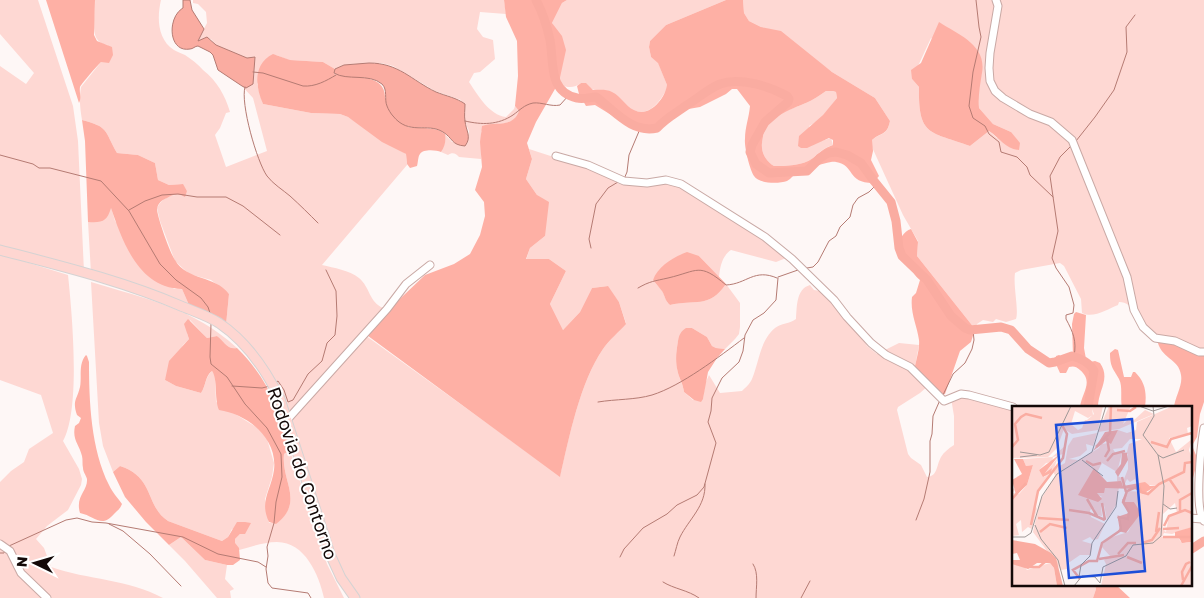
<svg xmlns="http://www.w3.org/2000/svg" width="1204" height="598" viewBox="0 0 1204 598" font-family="'Golos Text',sans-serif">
<rect width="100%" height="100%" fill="#fef7f6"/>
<path fill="#fed8d3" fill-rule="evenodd" d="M0,0H38L73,106L78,141L84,272L0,246V66L26,84L34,73L0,34Z
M95,0H161C157,17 157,39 174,50C177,52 181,53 185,55C191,59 198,64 203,70C217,81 225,95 230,112L226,113L220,128L215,135L226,167L267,151L253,98L242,86L246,88L254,77L255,57L247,58L216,45L211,39L197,42L207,23L206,12L198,4L193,3V0H504L506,14L480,12L477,29L483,37L493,40L495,59L480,72L474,73L469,82C478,95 489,115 506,117L514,109L515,106L519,111C515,123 507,123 496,125C491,126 486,129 481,131V159L459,157C456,153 452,152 448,155L441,152L445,140V134L452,142L467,144L469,131L465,122V115L461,100L435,91L393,66L381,63L356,64L344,65L335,69L323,62L289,60L276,55L257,84L263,104L311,113L340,114L348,117L406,154L407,165L322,265C334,268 349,270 359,278C370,287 369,302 383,308L364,334L369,338L560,476C569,438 580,382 603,349C609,340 619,332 626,323L619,302L607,286L592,288L580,312L563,330L550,304L566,271L549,259L526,260L530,248L545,236L537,195L526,179L532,159L529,149L606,174L619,184L638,186L667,182L688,187L769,241L786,258L776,262L731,250C722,256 720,267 719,277L699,256L658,272L653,280C656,284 659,287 662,290C665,296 665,301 670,305C694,299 709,309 726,284L740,303V327L739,334L735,339L725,349L716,348L712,346L707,337L692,328L679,337C676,350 675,360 678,373C680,380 683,385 684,392L693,400L703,399L705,384L709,375L720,393L742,391C745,388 750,384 752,379C759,363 760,340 775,328C781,323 790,324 796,319C797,307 796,289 810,285L814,290L820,291L827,294L855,326L867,346L877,354L899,343L919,345L914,372L928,386L920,393L898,407L897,410L908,454L911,458L921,465L927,477C938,476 936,466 941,457C944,452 948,449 954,445V416L951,398L962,395L1013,407V584H1095L1096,589L1093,598H355L336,560L287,407L226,325L229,294L211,280L189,274L175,261L160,221L157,208C163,197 171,194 184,195L187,191L182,184L169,185L158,180L155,163L138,155L117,153C104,130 109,127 82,120C80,108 79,98 81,87L101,62L108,45C87,43 96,15 95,0Z
M567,0H726L666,25L650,41L649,47L651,57L658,62L667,85V88C661,101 648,119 632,109C623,103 617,95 606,91C602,89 599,91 595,90C590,89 585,85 581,83C575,88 568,88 561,85C556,75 563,61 565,50L552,23L562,3Z
M743,0H1204V352C1193,348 1155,337 1148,331C1139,321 1134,302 1119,302L1118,305C1108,309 1093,319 1082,313L1081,299L1064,266L1060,263L1021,270L1015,273C1013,286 1019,310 1016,319L1006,322L996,319L993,322L983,320L977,324L975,329L917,256L918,241L903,215L871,145L872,140C882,132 887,136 890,121L875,98L832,72L777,32L761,27L749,21L744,13ZM931,38L982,72L978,88L979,108L993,124L1011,132L997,138L989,131L970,146C930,131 918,137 919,87L912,79Z
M826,91H833L836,92L837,98C829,108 822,120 809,126L818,142L831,138L833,145C824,147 819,153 813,158C802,166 786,166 774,166C766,161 761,153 762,143C763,137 764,128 767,124C774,115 796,107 806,103C813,100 820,95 826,91Z
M111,207L115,221L174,289H182L189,305L91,273L88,222H92Z
M0,254L68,275C72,313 81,409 63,441L79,469L82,479L81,485L68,510L47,526L36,539L44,548L51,567C88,580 128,579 163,598H0V482L11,471L24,462L29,449L53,433L41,395L0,380Z
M91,282C146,299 194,308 237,348C227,350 224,341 217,336L207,338L190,320L187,333L189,339L183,345L165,380L176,386L201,393C206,386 205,377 212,371L215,375L216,402L261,430L267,439L274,463L272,477L265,499L269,523H276C305,502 281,481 284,454L290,450L327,564L344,598H324C319,575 305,542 277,542C264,542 251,547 239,550L234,543L235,539L240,534L232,529L228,537L222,541L168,521C145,506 155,477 120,466L113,472L103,446L99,423Z
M181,537L205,560L227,565L225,579L234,589L230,591L231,598H217L185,561L169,545Z"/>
<path fill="#feb0a5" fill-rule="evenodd" d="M46,0H95L94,35L97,41L112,47L113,55L109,63L101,62C97,66 82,83 80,87C79,93 82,97 79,103Z
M504,0H567L562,3L552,23L562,36L566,50L559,82L536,122L527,143L532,159L526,179L537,195L549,202L545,236L530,248L526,259H549L566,271L550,304L563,330L580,312L592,288L608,286L619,302L626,324C619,332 609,340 603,349C580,382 569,438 560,477L364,333L425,275L454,264L470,254L480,235L485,216L484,202L475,190L482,167L480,142L482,126C496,121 512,129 519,111L515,106L518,76L517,41L506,17Z
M726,0H743L744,13L749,21L761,27L781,31L832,72L875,98L890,121C887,136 881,132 872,140L873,151L871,160L879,176L873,183C847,183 855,165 836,162C829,160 799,172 793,176C791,178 789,180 787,181C779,184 759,184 754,176C750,170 744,147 745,139C745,127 749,118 750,106L737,89H732L726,94L700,107L677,111L654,125L641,126L634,129L595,105L586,106L579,94L577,86L581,83H586L593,90C600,90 606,89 612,92C621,96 625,106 634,110C649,118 665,99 667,85L658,63L651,57L649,47L650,41L666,25ZM826,91H833L836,92L837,98L823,115L799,136L798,146L801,148H807L829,138L833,140V145C824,148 819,153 813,158C802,166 786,166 774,166C766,161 761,153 762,143C763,137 764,128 767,124C774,116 796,107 806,103C813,100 820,95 826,91Z
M939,22C959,35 987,45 982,73C980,85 978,96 979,108L993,124L1011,132L1020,143L1019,150C1005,149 1000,138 989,131L970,146C930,131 918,137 919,87L912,79L911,70L921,63Z
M273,54L290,60L323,62L335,69L334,74C352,78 386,73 385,98L408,127C419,129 436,126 445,134C446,141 445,146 441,152C436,150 423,149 420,154C418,156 418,163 417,166L410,168L407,164L406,154L382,142L348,117L340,114L311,113L263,104C255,86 253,64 273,54Z
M82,120C109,127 104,130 117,153L138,155L155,163L158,180L169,185L183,184L187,191L185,197C179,193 173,194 167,198C162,200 158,203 157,209C157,216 170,253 175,260C187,281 215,275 229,294L226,325L189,305L182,289C139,288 123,243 111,208C107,221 103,223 88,222L85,141Z
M911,229L918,242L917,256L975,329L971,342L960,351L945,394L936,396L914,372C915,363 920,350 919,340C917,325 910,313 912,297L916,293L920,280C909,272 913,260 898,252C896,244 903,231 911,229Z
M687,252L699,256L726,284C709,309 695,299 670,305C665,301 665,296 662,291C659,287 656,284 653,280C658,266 674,257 687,252Z
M1076,312L1086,315L1084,348L1086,359L1090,362L1095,361L1100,363C1111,379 1098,390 1098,407H1080C1082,392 1094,382 1080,370C1076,366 1073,366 1069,367L1066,373H1060L1055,362L1056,356L1059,355C1064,358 1070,362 1073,356L1072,324L1074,314Z
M188,319L207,338L217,336C224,341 227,350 237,348C270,381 277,407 290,450L284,454C281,481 305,502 276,524L269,522C259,501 271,491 274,470C278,438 247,414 219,410C214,398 218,379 212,371C205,376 206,386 201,393L176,386L165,380L169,361L189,339L184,324Z
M686,328H692L707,337L712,346L716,348L725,349L717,358L708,372L703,399L701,402L694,400L684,392C683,384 680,380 678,373C675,361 676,353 678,341C679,335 681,331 686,328Z
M1157,339L1204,352V402L1200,414L1197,437L1193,444V448L1196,455V467L1193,478L1191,481L1190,407H1174C1175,397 1183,385 1181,375C1179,358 1160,359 1157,339Z
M1115,349L1118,350L1124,377H1131L1133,372H1135C1145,382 1147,392 1145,407H1122C1120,399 1123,386 1119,379C1113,368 1110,367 1110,353Z
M86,355L87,356L89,362C89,402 91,449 109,485C112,492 118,498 122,504C120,509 117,511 114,514C101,529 95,516 80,513C75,496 88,491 87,479C86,475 83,472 83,468C82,464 83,460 82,456C79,444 72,440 75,426L79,423L81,418L77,415C72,400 77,400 80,387C82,377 78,364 86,355Z
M120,466C155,477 145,506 168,521L222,541L228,537L237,522H245L251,523L245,534H240L235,539V543L239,548L240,560L233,565H227L205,560L181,537L169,545L146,522L125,497L113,472Z
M1095,584H1115L1130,598H1093L1096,589Z"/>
<path fill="#faaca1" stroke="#b57b73" d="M183,0H190L192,10L204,29L198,41L207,37L216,45L247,58L255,57L253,84L246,88L242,86L218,70L213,55L210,52L198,46C195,46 193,49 190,49C168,53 167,17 183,8Z
M369,63C399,63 411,80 436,92C446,96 457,98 465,104C465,109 464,116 465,121C466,131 472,137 465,146C451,145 453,138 443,132C427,122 409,136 393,116C391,114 388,109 387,106C384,99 388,90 382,84C369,73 347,81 334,73L335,69L344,65Z"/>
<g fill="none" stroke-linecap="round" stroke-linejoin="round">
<path stroke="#b57b73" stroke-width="1" d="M976,0L979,27L981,37L973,72L969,106L973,118L985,126L989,134L999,142L1001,152L1017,157L1027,167L1030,175L1053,197
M253,72L263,73L303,86C315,87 326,81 336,75
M245,87C240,103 257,162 267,176C273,184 283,190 290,196C300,205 309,214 318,223
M465,121C482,125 498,125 513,115C520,110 524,105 533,103C542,102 551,107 560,105L569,95
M1076,141L1095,117L1114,90L1127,52L1126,27L1135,15
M1071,146L1060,157L1050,176L1058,231L1052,258L1056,268L1069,287L1074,305L1073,313L1066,315V319C1073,332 1077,341 1074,356
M0,155L33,164L39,168H50L101,181L129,211L160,264L176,280L201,298L208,307L210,313
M624,179L627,172L629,155L640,129
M129,210L145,201L162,195L178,194L197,197H226L243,206L280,235
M591,248L589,239L596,204L608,188L618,182
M807,268L813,267L818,262L829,241L836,236L840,227L850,217L853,205L858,198L869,192L877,184
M778,277L798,270
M638,288C650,281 655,281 668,278C698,271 699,262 726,285C747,284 754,268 777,278
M211,324L210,357L211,364L227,377L245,404L267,428L281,454L282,477L276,502L274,523L267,547L268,556L266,569L268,583L272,588L308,593L311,598
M275,383L278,381L284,390L288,402L293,400L308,374L322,361L327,343L335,335L337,316L336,291L326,270
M232,386L262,388L270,386
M943,395L953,374L965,363L972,349L974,340L973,330
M598,402C616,399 635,400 652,395C681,386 719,357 744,338
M916,520L924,499L930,472V441L932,434L933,416L940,400
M109,524L123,531L150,554L181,586
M9,546L66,520L77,518L92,522L106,523L183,537L218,554L258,562L266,567
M0,553H4L5,551
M674,556C676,550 677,543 680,537C689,519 706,506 705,484
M620,557L624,549L643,528L667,514L677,505L697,495L704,487L716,443L708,422L711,411L712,398L722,378L739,362L743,351L745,335L753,320L764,313L776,300L778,278
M753,564C759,573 756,587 756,598
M663,582C674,589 688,590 699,598
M801,598L810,581"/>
<path stroke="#faaca1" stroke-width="9" d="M536,0C543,13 547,26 550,40C554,62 548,92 577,98C583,100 590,97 596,97C614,110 632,134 657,128C666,118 676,113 687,105C698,98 708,89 720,84C740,77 769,86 787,96L789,99L788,102L765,122L752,145L750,152L756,164L769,173L807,171L820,158L828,153L836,152L847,155L861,163L874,181L891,202L896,221L899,248L902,256L927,280L951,316L965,328L970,330L1001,327L1011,330L1028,349L1049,363L1055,362L1072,356C1080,358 1090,363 1094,371L1088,407
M1190,550L1204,541"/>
<g stroke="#c9a9a5" stroke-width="9">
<path id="minor" d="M996,0L998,6L990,53L989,68L990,81L995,91L1003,98L1030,114L1051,122L1072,140L1127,277L1134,310L1143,327L1155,338L1175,341L1199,352H1204
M556,156L588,165L624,181L647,183L666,180L681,184L765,237L792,259L834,300L847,317L871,343L886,355L910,367L944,401L961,394L969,395L1013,407
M287,420L387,309L406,284L430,265
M1204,428C1201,445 1194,509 1204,521
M1190,518L1202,519
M0,544L10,551L21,573L47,598"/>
</g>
<g stroke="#d5d3d3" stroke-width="11">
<path id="major" d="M0,250C61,266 123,281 181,306C193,311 208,316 219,323C247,342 266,370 280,399L330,554L341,578L355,598"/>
</g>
<use href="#minor" stroke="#fff" stroke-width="7"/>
<use href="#major" stroke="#fed6d1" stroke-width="9"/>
</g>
<g text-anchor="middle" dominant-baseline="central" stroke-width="4" stroke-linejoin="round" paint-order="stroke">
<g font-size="18" fill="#130908" stroke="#fff">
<text transform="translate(303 473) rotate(71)">Rodovia do Contorno</text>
</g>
</g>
<g transform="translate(1012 406)">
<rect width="180" height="180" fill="#fef7f6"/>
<path d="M0,0H91L86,24L60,28L52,23L45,42L36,51L0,52ZM80,3L82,8L75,14H73L70,22L66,24L59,18L63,5L76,12L81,9ZM97,0H119L111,18L119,11L122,14L133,4L142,8L107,23L86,26ZM161,0H180V20L175,22L176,28L157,32L164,46L180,33L177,44L180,53V121L160,128L152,127L150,131H167L168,135L174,137L180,136V180H89L94,158L92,154L98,150L89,140L97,132L116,126L126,107L122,96H113L115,85L136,86L144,80L124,77L123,73L118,76L115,73L112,80L105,75V70L112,73L116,63V48L110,47L105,66L90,57L73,90L82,93L90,91L84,88L93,82L107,81L104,99L95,114L92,99L89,101L90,110L84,109L82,102L78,104L79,111L93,118L86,133L81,134L78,131L70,135L80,138L79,149H68L55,158V163L49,164L21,126L28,95L44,68L87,42L89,38L97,37L106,24L115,27L124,24L125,16ZM130,33L117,38L115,46L104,48L101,43L110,42L118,33ZM163,97L165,107L157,109L154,126L151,124V108ZM85,27L81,40L74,38L75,44L68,50L57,53L66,54L43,69L41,66L28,83L22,100L24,103L26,98L20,123L16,121L10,126L9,114L4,118L7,129L0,130V82L3,83L1,87L7,88L15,79L21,59L14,60L11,53L40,51L53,40L51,48L41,51L40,56L34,57L27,64L32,71L39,67L38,64L33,67L45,53L42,63L53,57L56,40L61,32ZM38,157L42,162L45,180H0V158H10L15,164Z" fill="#fed8d3" fill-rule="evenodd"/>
<path d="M106,24L99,38L94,35L81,45L93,26ZM110,47H115L116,54L106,71L103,66L109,58ZM48,48L33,67L40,62L39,67L31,71L27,64ZM2,53H11L14,60L21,59L15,79L4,89L0,74L10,68ZM82,62L95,76L109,75L111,80L133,76L138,80H144L131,88L123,83L93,82L92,87H85L90,93L86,96L66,89ZM115,87L113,96H122L129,107L114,127L106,125L109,120L105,111L117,107L110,94ZM180,121V136L170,137L167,132H163V126Z" fill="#feb0a5"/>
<path d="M0,134L23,138L39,147L44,152L51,180H45L42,162L38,157H25L16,163L0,158L1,154H8L5,147L0,148Z" fill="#faaca1"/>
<path fill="none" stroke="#faaca1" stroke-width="2.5" d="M105,4L118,5L124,1M139,36L155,41L159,33L180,27M0,41L6,34L3,18L9,11L14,8L30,12M84,41L98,27L99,0M93,51L97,44L95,32M74,55L81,59L89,57M95,55L101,48L113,45M110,71L114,86M158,74L167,87M0,93L14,77M75,93L85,110M90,97L93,114M57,104L77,107L93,114M168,105V94L180,87M26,112L57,114M19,119L26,85L51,52L55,28L50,19M152,120L157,110L173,104L180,107M151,123L167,122M28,126L38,118L55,122M144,126L147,106M151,131H180M130,137L140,134L148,122M106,148L116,137H124M115,151L130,157M87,153L112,149M16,161H27L34,155M68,173L61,164L77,155H85L90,137L109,124L107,111L116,113L117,106L111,96L115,85L127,80L129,86L136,88L147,78L172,66L173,57L180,56M171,174L170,166L174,158L178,156M169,180L180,160"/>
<path fill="none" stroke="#a09897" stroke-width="1" d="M127,0L141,5L157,0M8,46L28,49L37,46L59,0M146,49L151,52L172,44M8,51L25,49M70,54L91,70M151,98L158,103L165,102M23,119L29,133L46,154L53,180M0,131H13L19,127L30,90L45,68L80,46L94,0M67,171L69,159L78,150L80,137L104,101L106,85M88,177L91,161L114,150L121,139L141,137L149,130L152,80L146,49L131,29L142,10L141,0M62,180L70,170L83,171L88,177"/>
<path fill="#1d4ed8" fill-opacity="0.15" stroke="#1d4ed8" stroke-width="2.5" d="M120,13L133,165L57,172L44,19Z"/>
<rect width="180" height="180" fill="none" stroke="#130908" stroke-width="2.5"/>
</g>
<g transform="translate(35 563) rotate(275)" stroke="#ffffff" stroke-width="4" paint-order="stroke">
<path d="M0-4L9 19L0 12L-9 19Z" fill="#130908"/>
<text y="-8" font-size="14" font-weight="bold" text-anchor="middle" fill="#130908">N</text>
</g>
</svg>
